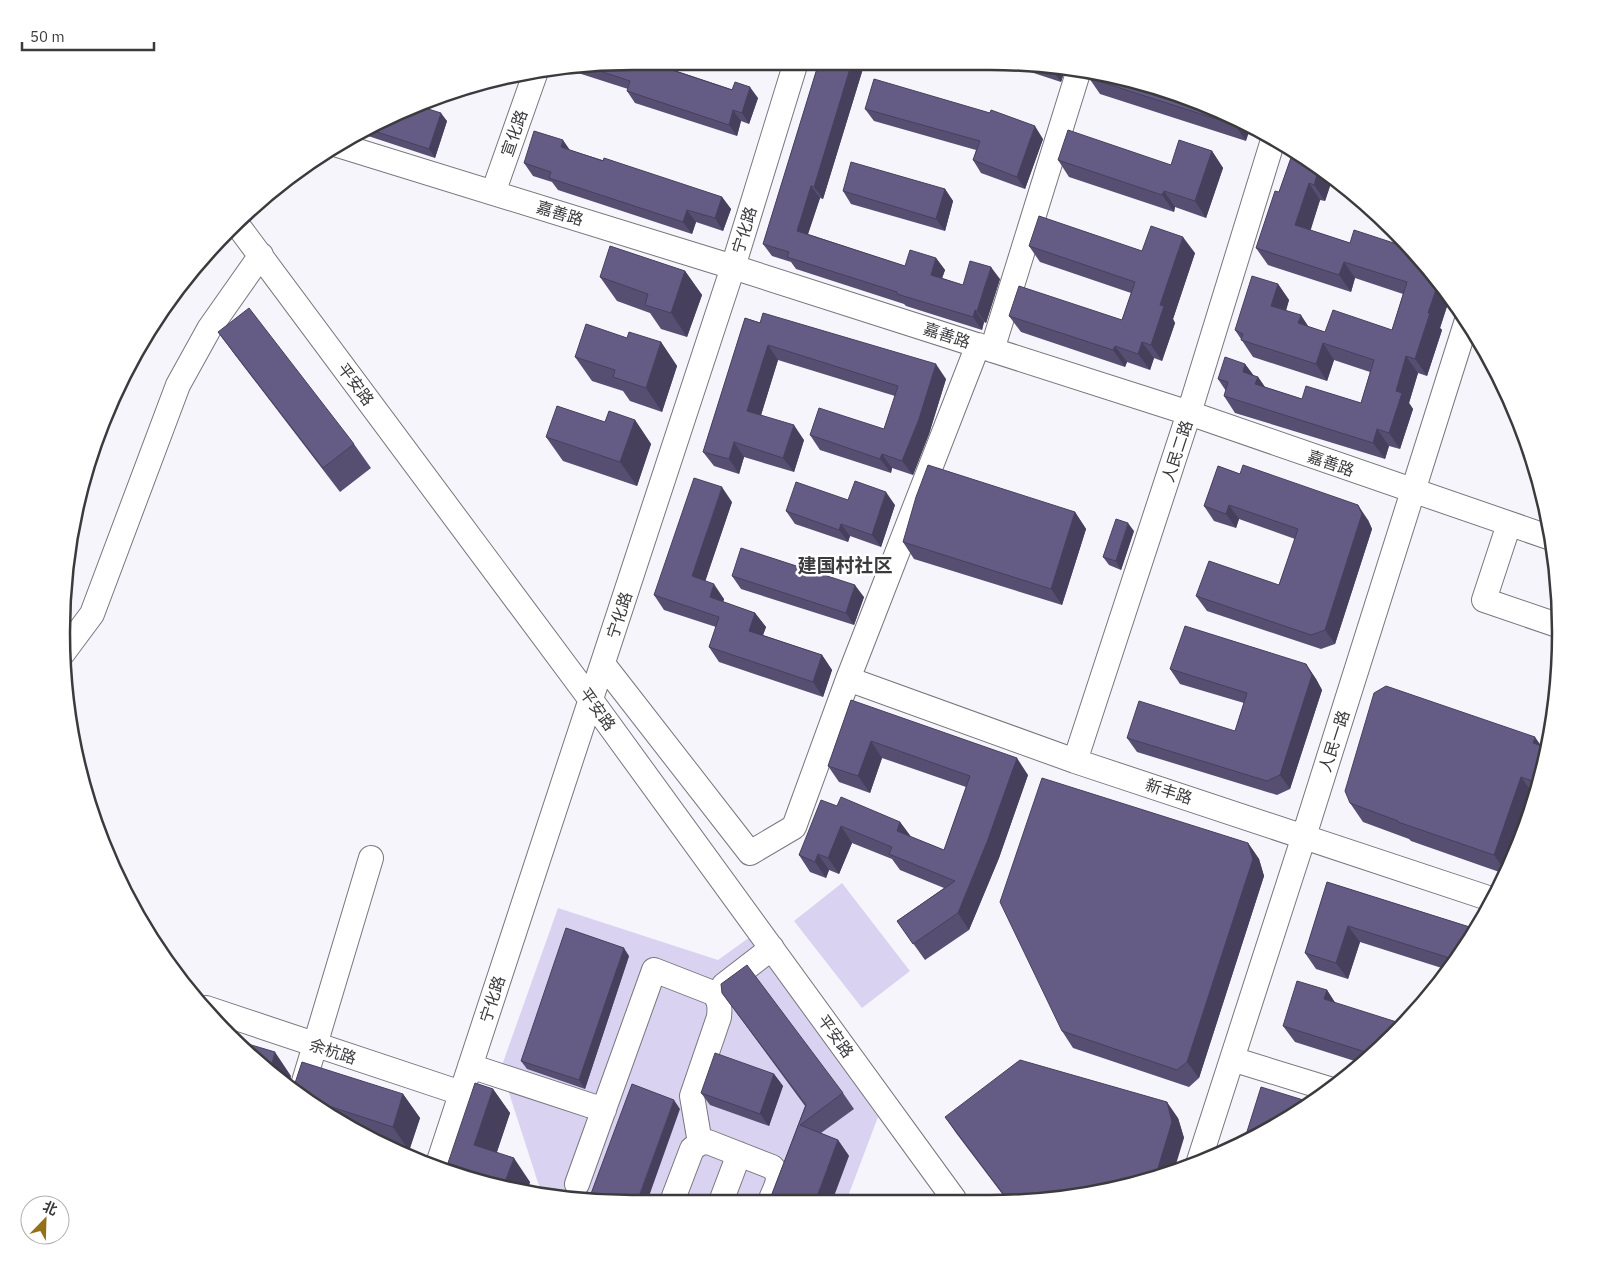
<svg xmlns="http://www.w3.org/2000/svg" width="1622" height="1265" viewBox="0 0 1622 1265" font-family="'IBM Plex Sans','Noto Sans SC',sans-serif">
<rect width="100%" height="100%" fill="#f6f5fc"/>
<path fill="#d9d3f1" d="M842,883L910,971L862,1008L794,921Z
M558,908L718,960L750,937L878,1117L847,1199H558L542,1195L501,1068Z"/>
<g fill="none" stroke-linecap="round" stroke-linejoin="round">
<g stroke="#78767d" stroke-width="26">
<path id="minor" d="M338,145L733,267L1189,413L1551,538
M493,193L535,74
M236,223L591,700L954,1199
M992,350L1078,73
M1509,524L1484,600L1560,626
M63,653L92,614L178,385L209,329L261,255
M603,664L750,853L794,827L848,679L978,345
M848,679L1075,761L1491,899
M1075,761L1189,413L1273,140
M724,985L772,948
M206,1008L461,1093
M1232,1059L1329,1089
M470,1066L604,1110
M300,1095L371,858
M1199,1161L1304,836L1467,320
M437,1167L733,267L796,62
M577,1184L654,970L713,993C720,1000 720,1007 719,1017L692,1096L700,1143
M673,1199L692,1149L700,1143L708,1142L772,1167C783,1178 776,1186 771,1199
M722,1199L739,1154"/>
</g>
<use href="#minor" stroke="#fff" stroke-width="24"/>
</g>
<path fill="#574f72" d="M632,61L662,66L758,98L749,124L741,121L737,136L635,103L627,91L628,89L575,72L573,69Z
M819,62H865L823,199L820,198L808,234L905,266L936,258L945,270L942,278L963,285L1000,279L986,323L984,322L982,330L906,306L904,304L796,269L791,262L772,256L763,244Z
M1000,62H1027L1065,70L1061,82Z
M1089,78L1242,120L1246,141L1100,94Z
M422,107L447,121L435,158L359,133Z
M865,109L1043,139L1025,189L981,173L973,160L976,150L874,121Z
M570,150L722,197L731,209L723,231L696,222L692,234L558,190L552,182L533,176L524,163Z
M1212,151L1223,168L1206,218L1175,207L1174,212L1069,177L1058,160L1171,165Z
M1293,152L1334,177H1333L1325,201L1320,200L1310,230L1350,243L1419,256L1450,297L1440,328L1442,330L1427,376L1418,373L1409,403L1413,409L1400,449L1389,446L1385,459L1235,413L1224,396L1226,391L1218,379L1245,364L1254,376L1258,377L1265,387L1302,399L1361,403L1370,372L1334,360L1327,381L1253,357L1235,330L1278,284L1289,300L1286,311L1309,327L1325,332L1392,330L1403,294L1355,278L1351,292L1268,265L1256,248L1279,192Z
M945,189L953,201L945,231L851,204L843,191Z
M1029,246L1195,253L1173,319L1175,323L1162,361L1154,358L1150,370L1127,362L1125,367L1021,332L1009,316L1122,320L1131,293L1040,262Z
M685,271L702,295L687,337L661,329L650,313L617,301L600,277Z
M745,318L946,379L929,434L913,475L892,468L891,473L820,450L810,435L884,429L895,396L778,360L761,415L804,440L794,472L744,457L739,474L714,466L703,452Z
M218,332L354,444L371,468L340,492L235,355Z
M627,338L661,342L677,366L662,412L630,401L623,391L592,381L575,357Z
M635,420L651,444L637,486L563,461L546,437L605,422Z
M1218,466L1368,520L1372,529L1335,644L1321,649L1207,611L1196,596L1279,585L1295,539L1239,519L1236,528L1214,521L1204,506Z
M848,500L895,505L881,547L850,536L848,542L795,524L786,511Z
M732,502L705,581L724,599L723,602L755,613L766,627L763,635L822,655L832,670L823,697L719,662L709,647L716,627L664,610L654,595Z
M1075,512L1086,529L1062,605L914,559L903,542Z
M1134,531L1121,570L1109,565L1103,557Z
M732,576L864,597L854,625L741,589Z
M1306,664L1316,679L1322,690L1290,789L1277,795L1137,752L1127,738L1235,731L1244,703L1180,684L1170,669Z
M851,700L1028,775L999,858L969,930L925,960L897,921L944,888L900,870L892,859L852,843L839,874L829,870L826,878L810,872L799,855L837,806L900,822L911,837L944,850L966,787L882,758L870,793L839,782L828,766Z
M1541,746L1548,748L1529,812L1513,860L1505,874L1411,841L1409,839L1363,822L1350,803Z
M1248,843L1259,859L1264,876L1199,1078L1189,1087L1073,1048L1062,1031Z
M1327,882L1476,929L1464,950L1448,970L1360,942L1348,979L1316,969L1305,953Z
M629,956L585,1089L527,1069L521,1061Z
M1327,990L1335,1003L1393,1037L1361,1063L1295,1042L1283,1026Z
M722,993L843,1093L854,1109L821,1133L838,1140L849,1156L770,1199L805,1106Z
M774,1074L783,1086L769,1126L710,1105L701,1093Z
M293,1089L403,1094L420,1118L409,1151L376,1140L315,1108Z
M493,1089L510,1113L497,1152L530,1182L527,1191L454,1171L448,1163Z
M945,1117L1178,1118L1184,1138L1064,1199H1006L956,1133Z"/>
<path fill="#47405d" d="M652,61H663L659,74L651,63Z
M852,62H865L823,199L814,187Z
M1050,67L1065,70L1061,82Z
M750,87L758,98L749,124L742,113Z
M733,110L741,121L737,136L729,125Z
M441,113L447,121L435,158L429,149Z
M1237,118L1242,120L1251,126L1246,141L1235,125Z
M1035,126L1043,139L1025,189L1017,177Z
M563,140L572,153L561,147Z
M1212,151L1223,168L1206,218L1195,201Z
M1319,168L1333,177L1325,201L1314,185Z
M1309,183L1320,200L1307,242L1295,225Z
M811,186L820,198L805,243L797,231Z
M945,189L953,201L945,231L936,219Z
M1164,191L1175,207L1174,212L1162,195Z
M722,197L731,209L723,231L715,218Z
M687,210L696,222L692,234L683,222Z
M1183,237L1195,253L1173,319L1175,323L1162,361L1151,345L1160,305Z
M936,258L945,270L939,287L931,275Z
M1344,262L1355,278L1351,292L1339,275Z
M991,267L1000,279L986,323L977,311Z
M685,271L702,295L687,337L671,313Z
M1439,281L1450,297L1440,328L1442,330L1427,376L1415,359L1428,313Z
M1278,284L1289,300L1282,322L1271,306Z
M975,310L984,322L982,330L973,317Z
M1301,315L1312,332L1298,323Z
M661,342L677,366L662,412L646,388Z
M1142,342L1154,358L1150,370L1138,354Z
M1323,343L1334,360L1327,381L1316,364Z
M768,345L778,360L758,425L747,411Z
M1115,346L1127,362L1125,367L1113,350Z
M1406,356L1418,373L1409,403L1413,409L1400,449L1389,433L1396,391Z
M936,364L946,379L929,434L913,475L902,461Z
M1245,364L1257,380L1258,377L1269,393L1267,400L1243,372Z
M635,420L651,444L637,486L620,462Z
M794,425L804,440L794,472L783,458Z
M1377,429L1389,446L1385,459L1373,443Z
M734,442L744,457L739,474L729,459Z
M882,454L892,468L891,473L880,459Z
M722,487L732,502L702,591L692,576Z
M886,492L895,505L881,547L872,535Z
M1229,505L1239,519L1236,528L1226,514Z
M1358,505L1368,520L1372,529L1335,644L1325,630Z
M1075,512L1086,529L1062,605L1051,589Z
M1128,523L1134,531L1121,570L1116,561Z
M841,524L850,536L848,542L839,530Z
M714,584L724,599L720,612L710,597Z
M855,585L864,597L854,625L846,613Z
M755,613L766,627L759,646L749,631Z
M822,655L832,670L823,697L813,682Z
M1306,664L1316,679L1322,690L1290,789L1280,775Z
M1535,737L1547,754L1533,743Z
M871,741L882,758L870,793L858,776Z
M1017,758L1028,775L999,858L969,930L958,913Z
M1521,777L1534,795L1513,860L1506,872L1494,855Z
M900,822L912,838L897,831Z
M841,826L852,843L839,874L828,858Z
M1248,843L1259,859L1264,876L1199,1078L1187,1062Z
M818,854L829,870L826,878L815,862Z
M1348,926L1360,942L1348,979L1336,963Z
M624,948L629,956L585,1089L579,1080Z
M1327,990L1338,1007L1324,999Z
M275,1052L291,1076L289,1086L270,1070Z
M774,1074L783,1086L769,1126L760,1114Z
M493,1089L510,1113L491,1169L474,1145Z
M403,1094L420,1118L409,1151L393,1127Z
M674,1100L680,1109L648,1199H638Z
M1167,1102L1178,1118L1184,1138L1173,1174L1155,1178Z
M838,1140L849,1156L833,1199H816Z
M514,1158L530,1182L527,1191L508,1185L505,1182Z"/>
<path fill="#655c85" stroke="#47405d" d="M632,61H652L651,63L732,90L735,82L750,87L742,113L733,110L729,125L627,91L630,81L588,67Z
M819,62H852L814,187L811,186L797,231L905,266L910,250L936,258L931,275L963,285L970,261L991,267L977,311L975,310L973,317L897,294V292L787,257L789,252L763,244Z
M1090,75L1173,91L1237,118L1235,125L1089,78Z
M874,79L990,113L991,110L1035,126L1017,177L973,160L980,141L865,109Z
M422,107L441,113L429,149L368,129Z
M1068,130L1171,165L1179,140L1212,151L1195,201L1164,191L1162,195L1058,160Z
M534,131L563,140L561,147L603,161L604,158L722,197L715,218L687,210L683,222L549,178L551,172L524,163Z
M1293,152L1319,168L1314,185L1309,183L1295,225L1350,243L1354,230L1412,249L1419,256L1439,281L1428,313H1430L1415,359L1406,356L1396,391L1402,393L1389,433L1377,429L1373,443L1224,396L1228,382L1218,379L1225,357L1245,364L1243,372L1258,377L1255,384L1302,399L1306,386L1361,403L1374,360L1323,343L1316,364L1241,340L1243,334L1235,330L1252,276L1278,284L1271,306L1301,315L1298,323L1325,332L1333,310L1392,330L1407,282L1344,262L1339,275L1256,248L1275,191L1279,192Z
M851,162L945,189L936,219L843,191Z
M1039,216L1142,251L1151,226L1183,237L1160,305L1164,306L1151,345L1142,342L1138,354L1115,346L1113,350L1009,316L1019,286L1122,320L1135,282L1029,246Z
M610,246L685,271L671,313L645,305L648,294L600,277Z
M249,308L354,444L323,468L218,332Z
M763,313L936,364L919,419L902,461L882,454L880,459L810,435L819,408L884,429L898,386L768,345L747,411L794,425L783,458L734,442L729,459L703,452L745,318L760,323Z
M586,324L627,338L629,332L661,342L646,388L613,377L615,370L575,357Z
M557,406L605,422L609,411L635,420L620,462L546,437Z
M928,465L1075,512L1051,589L903,542L916,497Z
M1243,465L1358,505L1362,514L1325,630L1311,635L1196,596L1209,561L1279,585L1298,529L1229,505L1226,514L1204,506L1218,466L1240,474Z
M694,478L722,487L692,576L714,584L710,597L755,613L749,631L822,655L813,682L709,647L719,617L654,595Z
M855,481L886,492L872,535L841,524L839,530L786,511L796,482L848,500Z
M1116,519L1128,523L1116,561L1103,557Z
M741,548L855,585L846,613L732,576Z
M1185,626L1306,664L1312,675L1280,775L1267,781L1127,738L1139,701L1235,731L1247,693L1170,669Z
M1386,686L1535,737L1533,743L1548,748L1538,783L1521,777L1494,855L1398,822V821L1350,803L1345,791L1374,693Z
M851,700L1017,758L987,842L958,913L913,944L897,921L955,881L889,854L892,847L841,826L828,858L818,854L815,862L799,855L821,800L837,806L841,797L900,822L897,831L944,850L970,776L871,741L858,776L828,766Z
M1042,778L1248,843L1253,859L1187,1062L1177,1070L1062,1031L1000,902Z
M1327,882L1476,929L1464,950L1456,960L1348,926L1336,963L1305,953Z
M566,928L624,948L579,1080L521,1061Z
M747,965L843,1093L800,1125L838,1140L816,1199H770L806,1105L722,993L721,984Z
M1297,981L1327,990L1324,999L1403,1024L1393,1037L1372,1054L1283,1026Z
M231,1039L275,1052L270,1070Z
M715,1053L774,1074L760,1114L701,1093Z
M1020,1060L1167,1102L1172,1122L1155,1178L1064,1199H1007L945,1117Z
M302,1062L403,1094L393,1127L304,1098L293,1089Z
M475,1083L493,1089L474,1145L514,1158L505,1182L448,1163Z
M632,1084L674,1100L638,1199H589Z
M1261,1087L1313,1103L1307,1108L1245,1138Z"/>
<g text-anchor="middle" dominant-baseline="central" stroke-width="5" stroke-linejoin="round" paint-order="stroke">
<g font-size="16" fill="#3b3a3d" stroke="#fff">
<text transform="translate(514 133) rotate(-71)">宣化路</text>
<text transform="translate(560 213) rotate(17)">嘉善路</text>
<text transform="translate(744 230) rotate(-73)">宁化路</text>
<text transform="translate(947 335) rotate(18)">嘉善路</text>
<text transform="translate(356 384) rotate(53)">平安路</text>
<text transform="translate(1177 451) rotate(-72)">人民二路</text>
<text transform="translate(1331 463) rotate(19)">嘉善路</text>
<text transform="translate(619 615) rotate(-72)">宁化路</text>
<text transform="translate(598 709) rotate(54)">平安路</text>
<text transform="translate(1334 741) rotate(-72)">人民一路</text>
<text transform="translate(1169 791) rotate(18)">新丰路</text>
<text transform="translate(492 999) rotate(-72)">宁化路</text>
<text transform="translate(836 1036) rotate(54)">平安路</text>
<text transform="translate(333 1051) rotate(18)">余杭路</text>
</g>
<g font-size="19" font-weight="bold" fill="#3b3a3d" stroke="#fff">
<text x="845" y="565">建国村社区</text>
</g>
</g>
<path d="M0 0H1622V1265H0ZM632 70H990A562 562 0 0 1 1552 632V633A562 562 0 0 1 990 1195H632A562 562 0 0 1 70 633V632A562 562 0 0 1 632 70Z" fill="#fff" fill-rule="evenodd"/>
<path fill="none" stroke="#3b3a3d" stroke-width="2.5" d="M632 70H990A562 562 0 0 1 1552 632V633A562 562 0 0 1 990 1195H632A562 562 0 0 1 70 633V632A562 562 0 0 1 632 70Z"/>
<g transform="translate(45 1220) rotate(23)"><circle r="24" fill="#ffffff" stroke="#b1b0b1"/>
<path d="M0-4L9 19L0 12L-9 19Z" fill="#947018"/>
<text y="-8" font-size="14" font-weight="bold" text-anchor="middle" fill="#3b3a3d">北</text>
</g>
<path d="M22 42v8h132v-8" fill="none" stroke="#3b3a3d" stroke-width="2.5"/>
<text x="30" y="42" font-size="15" fill="#3b3a3d" stroke="#ffffff" stroke-width="4" paint-order="stroke">50 m</text>
</svg>
